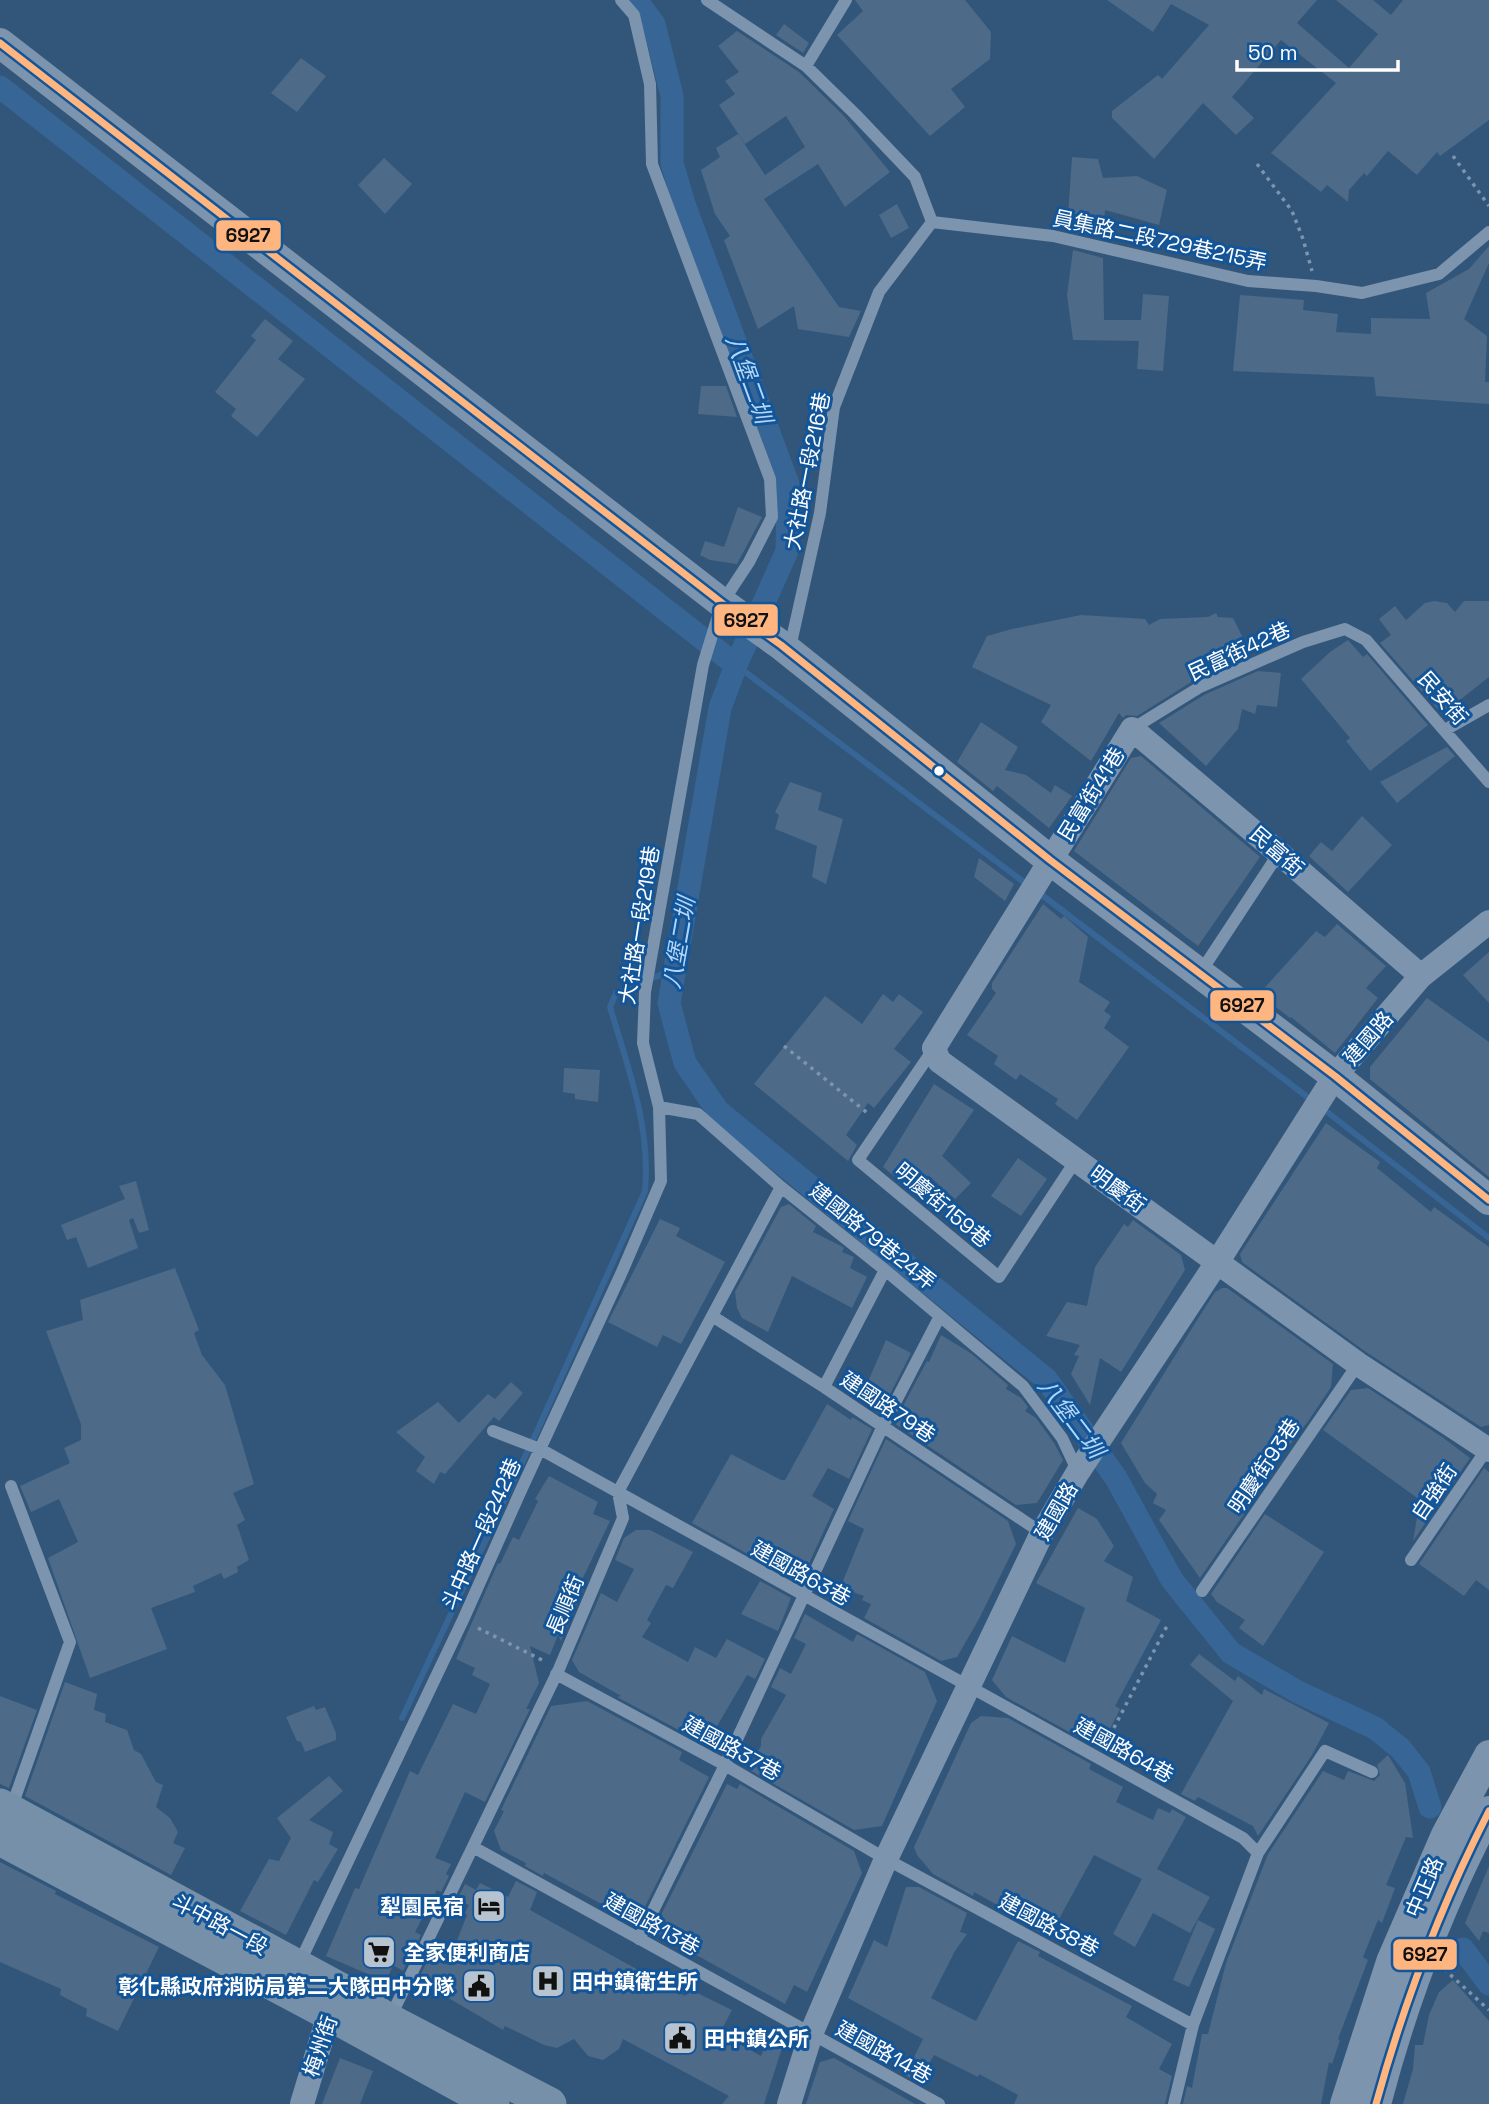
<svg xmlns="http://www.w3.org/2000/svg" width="1489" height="2104" viewBox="0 0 1489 2104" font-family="'Space Grotesk','Noto Sans TC',sans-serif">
<rect width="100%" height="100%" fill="#32567a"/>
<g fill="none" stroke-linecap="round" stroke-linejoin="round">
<path stroke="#376595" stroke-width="6" d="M736,665L1029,886
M1038,892L1314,1102
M1322,1108L1489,1238
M402,1718L537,1431L645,1191C651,1127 628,1068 610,1007L616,993L675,969"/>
<path stroke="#376595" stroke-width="23" d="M636,0L654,24L672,96V163L684,204L788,484L787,551L736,665L720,708L669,1003L685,1063L718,1111L1046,1379L1116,1478L1172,1580L1231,1653L1298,1692L1375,1728L1401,1749L1419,1772L1430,1807
M0,87L736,665
M1463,1949L1489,1984"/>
</g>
<path fill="#4d6a88" d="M855,0H965L991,32L990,59L951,89L965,107L930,136L837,35L863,11Z
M1107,0H1317L1297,23L1349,68L1378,34L1336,0H1373L1391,15L1403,0H1489V120L1440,156L1437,152L1417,175L1388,151L1367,176L1364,173L1349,190L1348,202L1327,185L1321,192L1271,153L1336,83L1281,40L1232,97L1254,118L1236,135L1203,103L1154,159L1112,118V111L1158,75L1162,79L1209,25L1171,4L1153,32Z
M784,24L809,43L803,53L776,35Z
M737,31L799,72L844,116L890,172L845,207L818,164L764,199L839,307L861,311L849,337L798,329L794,306L758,329L724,240L730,236L715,214L701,170L720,157L716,148L738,134L765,175L805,147L786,116L745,144L719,105L735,94L725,81L739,72L718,46Z
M301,58L326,76L297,112L271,93Z
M1072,157L1098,159L1103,178L1137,176L1167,190L1159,225L1105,210L1102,238L1067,230Z
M384,158L412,184L385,214L358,185Z
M897,204L909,228L891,238L879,215Z
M1489,246V263L1464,319L1487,336L1485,382H1489V404L1376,396L1374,377L1233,371L1240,295L1304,300L1303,310L1338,314L1336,332L1371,334V318L1430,319L1426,293L1469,269Z
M1073,250L1103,258L1104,320H1141L1143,294L1169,296L1163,371L1137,369L1139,341L1073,340L1067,295Z
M265,319L293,341L278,359L305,379L257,437L231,416L236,409L215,392L256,340L251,336Z
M701,386H726L737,417L698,414Z
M738,507L762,517L737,564L710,560L700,555L705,541L724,547Z
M1434,601L1447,603L1455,612L1464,601H1489V677L1442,714L1380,643L1391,635L1379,619L1395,606L1406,620L1425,603Z
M1216,613L1218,617L1233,618L1247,646L1192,665L1222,668L1196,679L1137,716L1126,715L1123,718L1119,713L1091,761L1041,722L1051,705L972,667L987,636L1012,629L1081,615L1145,619L1149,625L1160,619L1208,617Z
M1348,640L1363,657L1367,654L1428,725L1370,771L1346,741L1350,738L1301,679L1330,652Z
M1258,671L1281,673L1277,707L1257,705L1255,714L1242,709L1238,729L1206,766L1159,723L1204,695Z
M981,722L1018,747L1005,770L1026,775L1051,793L1055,785L1072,796L1049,828L997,786L993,791L957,762Z
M1447,747L1455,756L1397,803L1380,782Z
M1141,756L1260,857L1198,946L1074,851L1131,758Z
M790,782L822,793L818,810L843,819L826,884L812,877L817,846L775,829L779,815L775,812Z
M1362,816L1392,845L1348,892L1309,856L1321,842L1332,851Z
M979,858L1014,884L1005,901L974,877Z
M1043,904L1061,919L1064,916L1088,937L1079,982L1110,1002L1104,1011L1111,1016L1104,1028L1129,1047L1077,1120L1055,1104L1058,1099L1020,1074L1016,1080L994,1064L998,1056L967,1035L996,993L992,989V983Z
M1337,924L1386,966L1366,988L1378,998L1335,1053L1291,1017L1290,1018L1259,994L1316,931L1325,937Z
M1489,952V1003L1463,975Z
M883,994L893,1002L899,994L923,1012L894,1049L911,1062L874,1108L868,1103L846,1135L857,1145L848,1161L754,1084L825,996L862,1024Z
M1427,998L1489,1042V1177L1370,1079V1067Z
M564,1068L600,1070L598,1102L575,1099V1094L563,1092Z
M934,1084L974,1110L942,1156L971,1183L955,1199L928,1175L915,1193L883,1167Z
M1326,1123L1380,1162L1377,1168L1431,1212L1434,1207L1489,1247V1425L1481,1427L1366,1352L1242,1262L1240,1254Z
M1018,1158L1047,1179L1021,1216L991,1196Z
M136,1181L149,1230L139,1233L133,1218L129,1220L138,1248L88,1268L76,1237L67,1240L61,1225L125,1199L119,1186Z
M789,1204L816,1226L813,1232L841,1246L844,1248L842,1252L854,1257L850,1268L867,1277L852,1308L792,1276L768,1332L742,1318L737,1308L735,1292L781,1207Z
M660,1219L680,1228L676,1236L725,1262L681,1344L663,1335L657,1347L608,1322Z
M1133,1220L1181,1255L1185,1270L1121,1372L1100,1358L1090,1405L1071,1374L1079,1356L1074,1355L1080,1345L1046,1336L1067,1302L1087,1306L1095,1267L1124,1224L1128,1227Z
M175,1268L199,1330L194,1333L202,1355L225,1385L254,1484L233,1493L245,1520L237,1525L249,1560L237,1567L238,1572L224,1579L221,1573L193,1586L195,1592L151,1608L167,1649L90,1678L48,1558L78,1542L59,1499L31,1512L20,1486L70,1463L64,1448L81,1440V1424L46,1331L83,1320L80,1300Z
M1222,1288H1227L1333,1364L1331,1387L1309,1420L1281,1456L1270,1455L1253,1469L1250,1492L1255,1498L1200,1578L1159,1520L1166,1510L1153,1503L1157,1494L1145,1483L1121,1443L1199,1317L1215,1292Z
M941,1335L972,1354L1008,1385L1006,1389L1021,1398L1028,1407L1025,1411L1036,1418L1054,1443L1063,1460L1037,1503L1016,1505L894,1423L927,1361L929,1362Z
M886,1340L911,1353L880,1414L860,1400Z
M511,1382L523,1393L499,1421L494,1417L487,1425L445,1474L440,1472L434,1484L416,1471L425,1457L396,1432L438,1402L459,1423L488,1394L495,1399Z
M1368,1388L1442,1437L1470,1458L1413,1541L1420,1500L1323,1430L1351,1390Z
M827,1404L851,1420L852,1417L872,1429L849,1479L828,1468L812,1496L834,1509L800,1583L692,1523L731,1454L781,1480H785Z
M886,1439L1008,1521L1016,1544L979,1619L957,1657L941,1661L864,1618L871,1604L862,1600L864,1596L845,1589L843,1581L864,1529L848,1521Z
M1484,1468L1489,1472V1590L1476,1580L1464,1596L1419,1564Z
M549,1476L598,1502L593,1514L610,1521L581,1582L585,1585L561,1641L558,1635L550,1655L530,1646L539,1683L526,1709H530L485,1802L465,1792L435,1858L451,1864L446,1874L449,1876L441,1892L437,1890L415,1932L421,1935L403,1971L393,1965L386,1982L326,1956L355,1888L359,1889L410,1771L418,1775L453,1704L476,1714L490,1684L472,1675L475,1668L456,1659L498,1563L500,1564L513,1537L519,1540L538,1501L535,1499Z
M1078,1508L1097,1519L1114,1546L1104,1561L1133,1577L1126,1601L1161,1620L1115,1706L1120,1709L1100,1749L1006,1697L992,1680L1012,1636L1065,1663L1085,1608L1036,1583Z
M1265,1514L1324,1552L1263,1646L1239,1628L1245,1620L1217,1602L1211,1594Z
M636,1530H650L693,1552L673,1588L666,1585L647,1620L651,1623L642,1637L688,1662L695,1647L716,1658L727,1639L765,1659L755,1679L747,1675L713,1733L696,1723L690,1736L617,1697L621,1696L579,1672L572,1660L601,1593L617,1602L634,1569L615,1560L624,1538Z
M760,1581L791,1598L778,1631L741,1614Z
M805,1614L853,1642L857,1634L925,1672L937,1701L882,1826L854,1830L748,1769L761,1746V1739L786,1695L771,1687L780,1668L791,1674L806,1644L794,1638Z
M1199,1654L1235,1681L1238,1676L1262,1695L1264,1689L1329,1723L1312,1755L1258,1836L1253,1826L1198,1797L1195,1801L1181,1794L1233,1701L1190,1665Z
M65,1682L97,1694L94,1710L106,1714L105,1722L127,1730L134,1750L141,1754L156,1782L163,1785L156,1807L170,1818L178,1832L173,1843L185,1848L171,1875L25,1796Z
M0,1696L37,1710L9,1788L0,1784Z
M587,1701L682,1752L679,1760L709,1777L637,1923L544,1873L543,1876L525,1866L526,1863L501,1850L494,1831L504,1811L501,1810L551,1706Z
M314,1706L316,1710L325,1707L336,1733V1740L305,1752L301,1742L297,1741L286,1717Z
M981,1716L1008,1718L1091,1764L1089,1769L1123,1787L1116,1802L1153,1820L1158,1808L1170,1813L1172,1809L1186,1817L1157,1869L1210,1897L1190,1933L1153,1913L1135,1947L1113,1934L1142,1879L1094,1855L1049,1937L1026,1925L1028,1922L974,1892L973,1896L933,1874L917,1855L914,1847L971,1723Z
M1388,1755L1405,1783L1413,1838L1406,1837L1386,1885L1395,1888L1382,1923L1378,1920L1363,1957L1368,1960L1338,2039L1340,2040L1332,2064L1329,2062L1321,2104H1183L1187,2086L1192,2088L1202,2034H1208L1226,1963L1268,1854L1323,1771L1344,1780L1348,1771L1374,1781L1380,1775L1377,1765Z
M329,1776L343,1791L309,1820L333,1832L329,1844L338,1849L318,1882L314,1880L286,1935L240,1911L269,1859L279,1861L291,1838L277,1818Z
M727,1784L737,1789L740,1784L854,1851L862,1873L807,1992L794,1985L785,2004L653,1931Z
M0,1862L56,1891L55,1894L159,1947L118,2031L86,2016L87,2009L60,1995L61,1989L0,1962Z
M1489,1866V1933L1483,1931L1479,1941L1465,1923Z
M516,1881L537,1892L530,1910L685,1996L689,1989L732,2010L720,2033L761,2056L767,2040L782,2048L764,2104H722L729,2096L623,2039L619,2049L603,2060L588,2056L574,2039L557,2048L544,2045L505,2026L503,2030L418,1980L436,1943L453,1951L467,1915L465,1913L469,1905L457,1900L465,1884L476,1890L480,1883L508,1897Z
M906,1887H919L967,1913L960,1932L967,1934L955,1951L931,1998L976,2021L1018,1941L1040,1952L1038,1956L1132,2006L1126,2017L1172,2044L1159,2069L1172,2076L1165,2104H1014L1018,2095L979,2074L978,2077L934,2055L918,2083L905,2075L923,2039L848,1998L874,1940L887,1947Z
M1198,1920L1215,1929L1189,1987L1173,1980Z
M1453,1980L1489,2021V2104H1403L1413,2069L1415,2045H1423L1429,2015L1439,1992Z
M340,2058L373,2071L360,2104H322Z
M834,2058L915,2104H806L820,2062Z"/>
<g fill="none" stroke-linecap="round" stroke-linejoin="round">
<path stroke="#7c94ad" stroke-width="3.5" stroke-dasharray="3.5 5" stroke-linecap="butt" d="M1453,156L1489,206
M1257,164L1292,211L1303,239L1312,271
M784,1046L870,1115
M478,1628L546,1662
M1106,1743L1168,1624
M1444,1969L1489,2010"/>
<path stroke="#7c94ad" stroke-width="12" d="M621,0L634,15L650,84L652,164L770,479L772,517L749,562L722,603L703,665L645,992L643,1043L659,1107L698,1114L781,1187L885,1270L1023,1386L1062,1438L1078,1472
M707,0L806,66L855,114L915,177L932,222L879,292L834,407L820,513L789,652
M806,66L846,0
M932,222L1053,236L1248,281L1316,286L1362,293L1439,274L1489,232
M1132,729L1200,687L1303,642L1345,629L1366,640L1489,782
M1445,730L1489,705
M1200,973L1279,853
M934,1048L858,1160L999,1277L1076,1160
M712,1316L824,1387L1042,1533
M824,1387L885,1270
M493,1431L540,1449L1243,1838L1258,1853
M11,1486L70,1642L11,1809
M1411,1560L1489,1446
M1202,1591L1358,1364
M556,1674L725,1765L886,1859L1193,2025
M473,1847L939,2104
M639,1939L725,1765L882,1428L940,1316
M298,1966L463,1620L522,1488L621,1274L661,1181L659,1107
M389,2020L559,1669L623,1518L618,1492L781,1187
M1174,2104L1193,2025L1258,1853L1325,1751L1372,1772"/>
<path stroke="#7c94ad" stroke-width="24" d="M1421,976L1279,853L1132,729L934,1048L939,1061L1358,1364L1489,1450
M302,2104L329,2014L337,2002
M789,2104L811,2034L886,1859L1042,1533L1078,1472L1218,1261L1335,1076L1421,976L1489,922"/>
<path stroke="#7c94ad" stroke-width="30" d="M0,43L722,603L781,645L1050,860L1335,1076L1489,1200
M1345,2104L1391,1962L1446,1835L1489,1755
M1376,2104C1402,2004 1441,1902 1489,1811"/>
<path stroke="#7790a9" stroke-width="33" d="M0,1805L344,1991L389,2020L550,2104
M0,1839L329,2014L493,2104"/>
<g stroke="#135599" stroke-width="12">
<path id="bus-1" d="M0,43L722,603L781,645L1050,860L1335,1076L1489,1200
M1376,2104C1404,2002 1441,1905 1489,1811"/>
</g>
<use href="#bus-1" stroke="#ffb580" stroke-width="7"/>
</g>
<defs>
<g id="hotel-square" transform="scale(1.75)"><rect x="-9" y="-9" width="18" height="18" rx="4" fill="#b7c4d0" stroke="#135599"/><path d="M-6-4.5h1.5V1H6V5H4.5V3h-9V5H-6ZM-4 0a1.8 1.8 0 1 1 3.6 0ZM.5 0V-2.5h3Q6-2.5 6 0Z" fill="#111"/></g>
<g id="supermarket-square" transform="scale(1.75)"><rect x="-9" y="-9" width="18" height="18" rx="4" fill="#b7c4d0" stroke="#135599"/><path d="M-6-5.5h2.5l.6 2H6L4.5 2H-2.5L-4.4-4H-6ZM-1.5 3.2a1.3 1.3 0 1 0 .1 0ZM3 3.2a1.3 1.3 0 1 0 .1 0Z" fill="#111"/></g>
<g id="hospital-square" transform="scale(1.75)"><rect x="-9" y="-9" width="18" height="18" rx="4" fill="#b7c4d0" stroke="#135599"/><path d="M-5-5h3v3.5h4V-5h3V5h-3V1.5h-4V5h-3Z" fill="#111"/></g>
<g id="civic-square" transform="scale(1.75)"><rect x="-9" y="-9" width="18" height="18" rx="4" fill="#b7c4d0" stroke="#135599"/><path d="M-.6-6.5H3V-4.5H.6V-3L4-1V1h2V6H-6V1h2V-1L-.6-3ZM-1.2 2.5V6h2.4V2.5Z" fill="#111"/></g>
</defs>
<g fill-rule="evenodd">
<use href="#hotel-square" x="489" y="1906"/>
<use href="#supermarket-square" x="379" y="1952"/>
<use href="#hospital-square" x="548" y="1981"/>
<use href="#civic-square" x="479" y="1986"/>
<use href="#civic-square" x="680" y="2038"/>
</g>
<circle fill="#fff" stroke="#135599" stroke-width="2.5" cx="939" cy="771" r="6"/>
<g text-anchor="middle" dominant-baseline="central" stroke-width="6" stroke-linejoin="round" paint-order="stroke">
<g font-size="21" fill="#fff" stroke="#135599">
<text transform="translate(1160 240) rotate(12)">員集路二段729巷215弄</text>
<text transform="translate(807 471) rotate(-79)">大社路一段216巷</text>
<text transform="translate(1239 651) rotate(-25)">民富街42巷</text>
<text transform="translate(1443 698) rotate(49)">民安街</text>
<text transform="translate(1091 794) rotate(-58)">民富街41巷</text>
<text transform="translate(1277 851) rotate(41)">民富街</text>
<text transform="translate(639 925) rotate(-81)">大社路一段219巷</text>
<text transform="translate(1368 1038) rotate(-49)">建國路</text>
<text transform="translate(1118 1189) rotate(36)">明慶街</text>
<text transform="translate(943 1205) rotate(40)">明慶街159巷</text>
<text transform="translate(873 1236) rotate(39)">建國路79巷24弄</text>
<text transform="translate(888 1407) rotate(34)">建國路79巷</text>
<text transform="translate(1264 1466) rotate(-56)">明慶街93巷</text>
<text transform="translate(1434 1492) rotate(-56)">自強街</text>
<text transform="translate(1056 1511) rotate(-60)">建國路</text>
<text transform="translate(481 1534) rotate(-66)">斗中路一段242巷</text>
<text transform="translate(801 1573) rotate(29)">建國路63巷</text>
<text transform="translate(565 1605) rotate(-67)">長順街</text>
<text transform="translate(732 1748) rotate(29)">建國路37巷</text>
<text transform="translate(1124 1750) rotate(29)">建國路64巷</text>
<text transform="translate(1424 1887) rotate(-67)">中正路</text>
<text transform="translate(220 1924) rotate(28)">斗中路一段</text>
<text transform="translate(652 1924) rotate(29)">建國路13巷</text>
<text transform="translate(1049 1925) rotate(28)">建國路38巷</text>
<text transform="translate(320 2046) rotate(-71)">梅州街</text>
<text transform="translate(884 2052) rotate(29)">建國路14巷</text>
</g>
<g font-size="21" font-weight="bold" fill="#fff" stroke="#135599" text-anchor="start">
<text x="464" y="1906" text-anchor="end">犁園民宿</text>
<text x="404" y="1952">全家便利商店</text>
<text x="572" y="1981">田中鎮衛生所</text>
<text x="454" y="1986" text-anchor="end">彰化縣政府消防局第二大隊田中分隊</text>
<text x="704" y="2038">田中鎮公所</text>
</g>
<g font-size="23" font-style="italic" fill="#b2d7fa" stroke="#135599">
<text transform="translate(749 379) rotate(70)">八堡二圳</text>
<text transform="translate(679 943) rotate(-80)">八堡二圳</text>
<text transform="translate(1071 1418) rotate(53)">八堡二圳</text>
</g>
</g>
<g stroke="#135599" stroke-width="2.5">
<rect x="215" y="219" width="67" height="33" rx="7" fill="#ffb580"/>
<rect x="713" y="603" width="66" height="34" rx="7" fill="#ffb580"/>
<rect x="1209" y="989" width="66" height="33" rx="7" fill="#ffb580"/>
<rect x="1392" y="1938" width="66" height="33" rx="7" fill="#ffb580"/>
</g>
<g font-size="19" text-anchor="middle" font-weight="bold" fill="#111">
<text x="248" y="242">6927</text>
<text x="746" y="627">6927</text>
<text x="1242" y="1012">6927</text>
<text x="1425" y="1961">6927</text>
</g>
<path d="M1237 60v10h161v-10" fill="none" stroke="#ffffff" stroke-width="3.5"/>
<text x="1248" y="60" font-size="21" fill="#ffffff" stroke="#135599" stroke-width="5" paint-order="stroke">50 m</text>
</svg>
